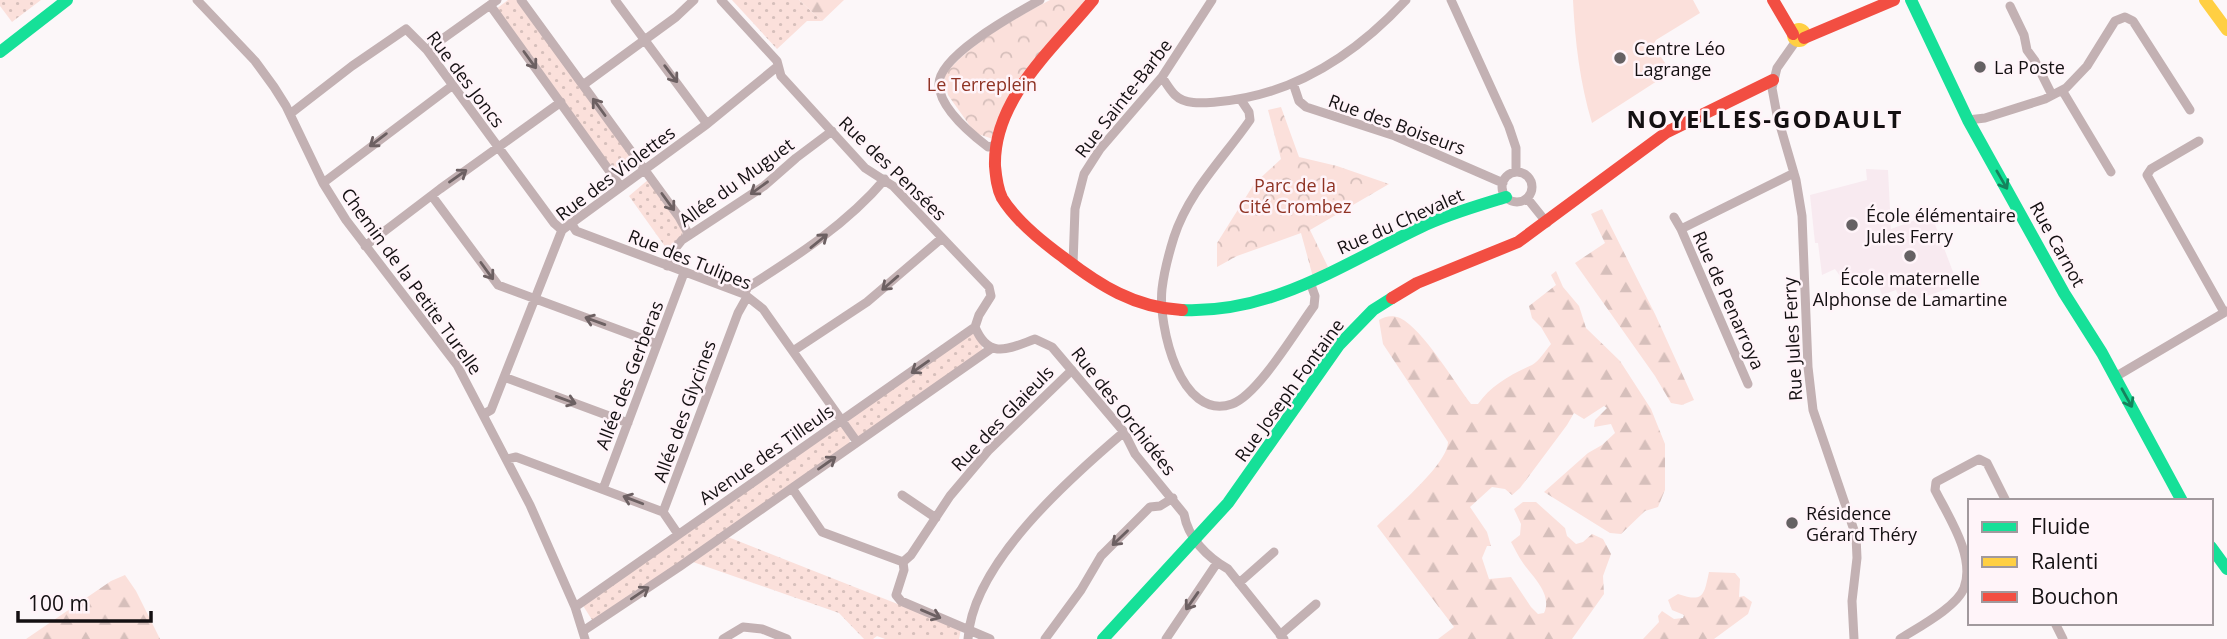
<svg xmlns="http://www.w3.org/2000/svg" width="2227" height="639" viewBox="0 0 2227 639" font-family="'Open Sans',sans-serif">
<defs>
<pattern id="grass-dots" width="8" height="8" patternUnits="userSpaceOnUse" patternTransform="scale(1.75)"><rect width="8" height="8" fill="#fbe0db"/><path d="M2 2h.1M6 6h.1" fill="none" stroke="#d6bfbb" stroke-width="1.8" stroke-linecap="round"/></pattern>
<pattern id="forest-firs" width="22" height="20" patternUnits="userSpaceOnUse" patternTransform="scale(1.75)"><rect width="22" height="20" fill="#fbe0db"/><path d="M5 1l3.5 6h-7zM16 11l3.5 6h-7z" fill="#d6bfbb"/></pattern>
<pattern id="park-crowns" width="20" height="18" patternUnits="userSpaceOnUse" patternTransform="scale(1.75)"><rect width="20" height="18" fill="#fbe0db"/><path d="M2 6a3 3 0 1 1 6 0M12 15a3 3 0 1 1 6 0" fill="none" stroke="#d6bfbb"/></pattern>
</defs>
<rect width="100%" height="100%" fill="#fcf7f9"/>
<path fill="#f8eaf0" d="M1866,169L1888,170L1891,229L1931,214L1958,285L1902,305L1896,290L1882,295L1874,273L1843,280L1835,269L1822,275L1818,243H1815L1810,195L1867,180Z"/>
<path fill="url(#grass-dots)" d="M0,0H41L12,22L0,6Z
M508,0H518L636,161L617,175L496,9Z
M732,0H799L822,21H807L777,49Z
M649,179L684,229L682,236L669,252L629,196Z
M972,333C977,336 983,346 983,351L860,437H856L848,425V419Z
M836,427H842L850,440L849,445L594,623L582,604Z
M728,537L961,629L959,639H885L877,636L873,639H864L839,613L693,562Z"/>
<path fill="url(#forest-firs)" d="M799,0H844L822,21Z
M1602,209L1655,314L1694,400L1682,405L1671,403L1655,376L1575,263L1605,243L1591,214Z
M1556,271L1563,287L1579,306L1586,328L1620,361L1651,409L1665,444V490L1658,507L1645,511L1621,534L1610,533L1544,492L1588,453L1602,445L1615,433L1611,424L1594,427L1595,420L1607,408L1604,406L1584,419L1574,413L1567,425L1520,488L1512,495L1505,489L1492,487L1470,507L1487,532L1491,546H1487L1482,558L1489,579L1511,577L1531,607L1538,614L1544,613C1553,594 1532,576 1523,563C1518,556 1515,549 1511,542L1520,535L1521,524L1514,509L1523,502H1536L1565,528L1567,536L1576,544L1583,542L1592,534L1603,539L1611,554L1603,576L1604,594L1572,639H1438L1454,627L1377,526C1394,509 1448,464 1448,442L1383,344L1379,320C1385,316 1393,315 1400,318C1423,329 1454,382 1471,404H1478C1491,385 1512,374 1532,365C1539,361 1546,350 1551,344L1541,327L1532,318L1529,306L1556,285L1551,275Z
M1709,572L1735,573L1740,579L1739,597L1744,596L1752,602L1748,614L1714,639H1643L1659,622L1658,616L1662,611L1674,619L1683,618L1684,615L1672,610L1668,600L1678,594C1704,603 1704,595 1709,572Z
M125,575L136,591L160,639H26L111,581Z"/>
<path fill="url(#park-crowns)" d="M1050,0H1085L993,139L975,133L948,95L944,75C972,42 1012,20 1050,0Z
M1281,107L1299,157L1337,166L1389,184L1310,230L1328,267L1313,277L1301,233L1237,256L1217,267V243L1254,184L1281,159L1268,110Z"/>
<path fill="#fbe0db" d="M1573,0H1693L1700,13L1656,40L1653,45L1671,72L1592,123C1580,83 1575,42 1573,0Z
M1310,180L1340,183L1338,199L1308,195Z"/>
<g fill="none" stroke-linecap="round" stroke-linejoin="round">
<path stroke="#c3b1b3" stroke-width="9" d="M197,0L255,61L274,87L286,106L323,183L346,220L457,365L530,505L575,607L585,639
M521,0L679,217L689,235
M615,0L707,124
M721,0L777,61L781,76L865,168L893,186L989,287L991,296L979,315L975,327
M1451,0L1509,127L1516,148V172
M490,5L621,187
M2010,6L2024,35L2027,50L2035,61L2052,95
M1796,41L1777,68L1772,88L1777,115L1796,180L1802,216L1808,367L1813,410L1856,536L1857,558L1852,601L1854,639
M427,50L497,0
M1162,77C1166,83 1170,90 1175,95C1185,105 1203,103 1216,102C1292,96 1355,55 1406,0
M1293,83L1299,101L1306,107L1395,136L1503,183
M583,85L676,17L694,0
M2062,90L2111,172
M1241,100L1249,112L1250,120C1223,159 1189,191 1174,237C1169,253 1164,272 1162,289C1158,325 1180,422 1232,404C1258,395 1297,329 1314,306L1315,296L1310,282
M290,114L352,66L406,29L427,50L554,223L562,230
M1968,120L1985,118L2045,99L2066,88L2087,66L2115,21L2125,17L2133,21L2190,110
M2199,141L2151,169L2147,175L2224,312
M997,145L988,147C971,134 940,108 939,85C937,56 1017,13 1040,0
M1502 187a15 15 0 1 1 30 0a15 15 0 1 1-30 0Z
M323,183L453,85
M432,196L498,285L657,344
M1527,198L1547,223
M1674,217L1681,229
M571,223L576,231L744,294L763,309L857,442
M365,246L440,189L561,102
M1073,264L1075,209L1084,174L1100,149L1162,77L1212,0
M667,266L674,250L682,240L764,186L796,158L832,131
M744,294L748,287C797,256 847,224 885,179
M975,327C989,361 1010,348 1035,339L1052,347L1124,432L1135,454L1184,514C1188,538 1207,557 1228,569L1284,639
M793,351L867,302L942,238
M504,377L628,423
M2115,377L2227,311
M1748,384L1681,229L1794,173
M484,414L491,410L562,230L707,124L778,66
M507,459L516,457L663,512
M792,488L822,532L903,562
M603,489L684,273
M902,495L936,518
M678,534L663,512L738,313L747,297
M903,562L911,555L950,496L988,451L1072,370
M903,562L904,570L896,595L901,601L990,639
M1239,583L1274,552
M575,607L975,327
M2055,623L2063,639
M583,631L679,567L992,348
M1280,635L1316,604
M723,639L743,627L762,629L787,639
M968,639C972,564 1070,478 1124,432
M1045,639L1081,590L1101,556L1150,507L1160,506L1173,498
M1166,639L1217,563
M1900,639C1917,628 1957,607 1964,588C1976,557 1948,516 1935,490L1936,482L1979,459L1987,463L2006,501"/>
<path stroke="#16e098" stroke-width="12" d="M1911,0L1968,120L2064,293L2102,353L2182,501
M0,52L67,0
M1182,310C1272,314 1343,264 1421,227C1448,214 1477,206 1506,197
M2211,547L2227,569
M1103,639L1228,503L1339,345L1373,310L1392,298"/>
<path stroke="#ffcf43" stroke-width="12" d="M2205,0L2227,30
M1793 35a6 6 0 1 1 12 0a6 6 0 1 1-12 0Z"/>
<path stroke="#f24e42" stroke-width="12" d="M1093,0C1054,48 993,99 995,166C996,177 997,188 1002,198C1016,221 1041,241 1063,257C1099,285 1135,308 1182,310
M1773,0L1793,34
M1804,38L1894,0
M1392,298L1417,283L1518,242L1667,132L1773,80"/>
</g>
<defs><path id="oneway-shaft" d="M-6 0H5M1.5-3L5.5 0L1.5 3" fill="none" stroke-width="1.6" stroke-linecap="round" stroke-linejoin="round" transform="scale(1.75)"/></defs>
<g stroke="#6c6062">
<use href="#oneway-shaft" transform="translate(530 60) rotate(54)"/>
<use href="#oneway-shaft" transform="translate(671 74) rotate(53)"/>
<use href="#oneway-shaft" transform="translate(599 107) rotate(-126)"/>
<use href="#oneway-shaft" transform="translate(378 140) rotate(143)"/>
<use href="#oneway-shaft" transform="translate(458 176) rotate(-35)"/>
<use href="#oneway-shaft" transform="translate(759 188) rotate(144)"/>
<use href="#oneway-shaft" transform="translate(668 202) rotate(54)"/>
<use href="#oneway-shaft" transform="translate(819 241) rotate(-39)"/>
<use href="#oneway-shaft" transform="translate(487 271) rotate(54)"/>
<use href="#oneway-shaft" transform="translate(890 283) rotate(139)"/>
<use href="#oneway-shaft" transform="translate(595 321) rotate(-160)"/>
<use href="#oneway-shaft" transform="translate(920 367) rotate(145)"/>
<use href="#oneway-shaft" transform="translate(566 400) rotate(20)"/>
<use href="#oneway-shaft" transform="translate(827 463) rotate(-35)"/>
<use href="#oneway-shaft" transform="translate(633 500) rotate(-159)"/>
<use href="#oneway-shaft" transform="translate(1120 538) rotate(136)"/>
<use href="#oneway-shaft" transform="translate(640 593) rotate(-34)"/>
<use href="#oneway-shaft" transform="translate(1192 601) rotate(125)"/>
<use href="#oneway-shaft" transform="translate(931 614) rotate(23)"/>
</g>
<g stroke="#15825c">
<use href="#oneway-shaft" transform="translate(2002 180) rotate(60)"/>
<use href="#oneway-shaft" transform="translate(2127 398) rotate(61)"/>
</g>
<g fill="#656163" stroke="#fff4f9" stroke-width="2.5">
<circle cx="1620" cy="58" r="7"/>
<circle cx="1980" cy="67" r="7"/>
<circle cx="1852" cy="225" r="7"/>
<circle cx="1910" cy="256" r="7"/>
<circle cx="1792" cy="523" r="7"/>
</g>
<g text-anchor="middle" dominant-baseline="central" stroke-width="5" stroke-linejoin="round" paint-order="stroke">
<g font-size="18" fill="#141012" stroke="#fff4f9" text-anchor="start">
<text x="1634" y="48">Centre Léo<tspan x="1634" dy="21">Lagrange</tspan></text>
<text x="1994" y="67">La Poste</text>
<text x="1866" y="215">École élémentaire<tspan x="1866" dy="21">Jules Ferry</tspan></text>
<text x="1910" y="278" text-anchor="middle">École maternelle<tspan x="1910" dy="21">Alphonse de Lamartine</tspan></text>
<text x="1806" y="513">Résidence<tspan x="1806" dy="21">Gérard Théry</tspan></text>
</g>
<g font-size="18" fill="#141012" stroke="#fff4f9">
<text transform="translate(466 79) rotate(53)">Rue des Joncs</text>
<text transform="translate(1123 98) rotate(-52)">Rue Sainte-Barbe</text>
<text transform="translate(1397 124) rotate(20)">Rue des Boiseurs</text>
<text transform="translate(893 168) rotate(44)">Rue des Pensées</text>
<text transform="translate(615 173) rotate(-37)">Rue des Violettes</text>
<text transform="translate(736 182) rotate(-36)">Allée du Muguet</text>
<text transform="translate(1400 221) rotate(-24)">Rue du Chevalet</text>
<text transform="translate(2058 244) rotate(61)">Rue Carnot</text>
<text transform="translate(690 259) rotate(22)">Rue des Tulipes</text>
<text transform="translate(412 281) rotate(54)">Chemin de la Petite Turelle</text>
<text transform="translate(1729 300) rotate(66)">Rue de Penarroya</text>
<text transform="translate(1792 339) rotate(-93)">Rue Jules Ferry</text>
<text transform="translate(629 375) rotate(-69)">Allée des Gerberas</text>
<text transform="translate(1289 390) rotate(-54)">Rue Joseph Fontaine</text>
<text transform="translate(684 411) rotate(-70)">Allée des Glycines</text>
<text transform="translate(1124 411) rotate(52)">Rue des Orchidées</text>
<text transform="translate(1002 418) rotate(-46)">Rue des Glaieuls</text>
<text transform="translate(766 454) rotate(-35)">Avenue des Tilleuls</text>
</g>
<g font-size="18" fill="#8f3324" stroke="#fff4f9">
<text x="982" y="84">Le Terreplein</text>
<text x="1295" y="185">Parc de la<tspan x="1295" dy="21">Cité Crombez</tspan></text>
</g>
<g font-size="24" font-weight="bold" letter-spacing="2" fill="#141012" stroke="#fff4f9">
<text x="1765" y="118">NOYELLES-GODAULT</text>
</g>
</g>
<rect x="1968" y="499" width="245" height="126" fill="#fff4f9" stroke="#a1999d" stroke-width="2"/>
<rect x="1982" y="522" width="35" height="10" fill="#16e098" stroke="#a1999d" stroke-width="2"/>
<text x="2031" y="534" font-size="21" fill="#141012">Fluide</text>
<rect x="1982" y="557" width="35" height="10" fill="#ffcf43" stroke="#a1999d" stroke-width="2"/>
<text x="2031" y="569" font-size="21" fill="#141012">Ralenti</text>
<rect x="1982" y="592" width="35" height="10" fill="#f24e42" stroke="#a1999d" stroke-width="2"/>
<text x="2031" y="604" font-size="21" fill="#141012">Bouchon</text>
<path d="M18 611v10h133v-10" fill="none" stroke="#141012" stroke-width="3.5"/>
<text x="28" y="611" font-size="21" fill="#141012" stroke="#fff4f9" stroke-width="5" paint-order="stroke">100 m</text>
</svg>
